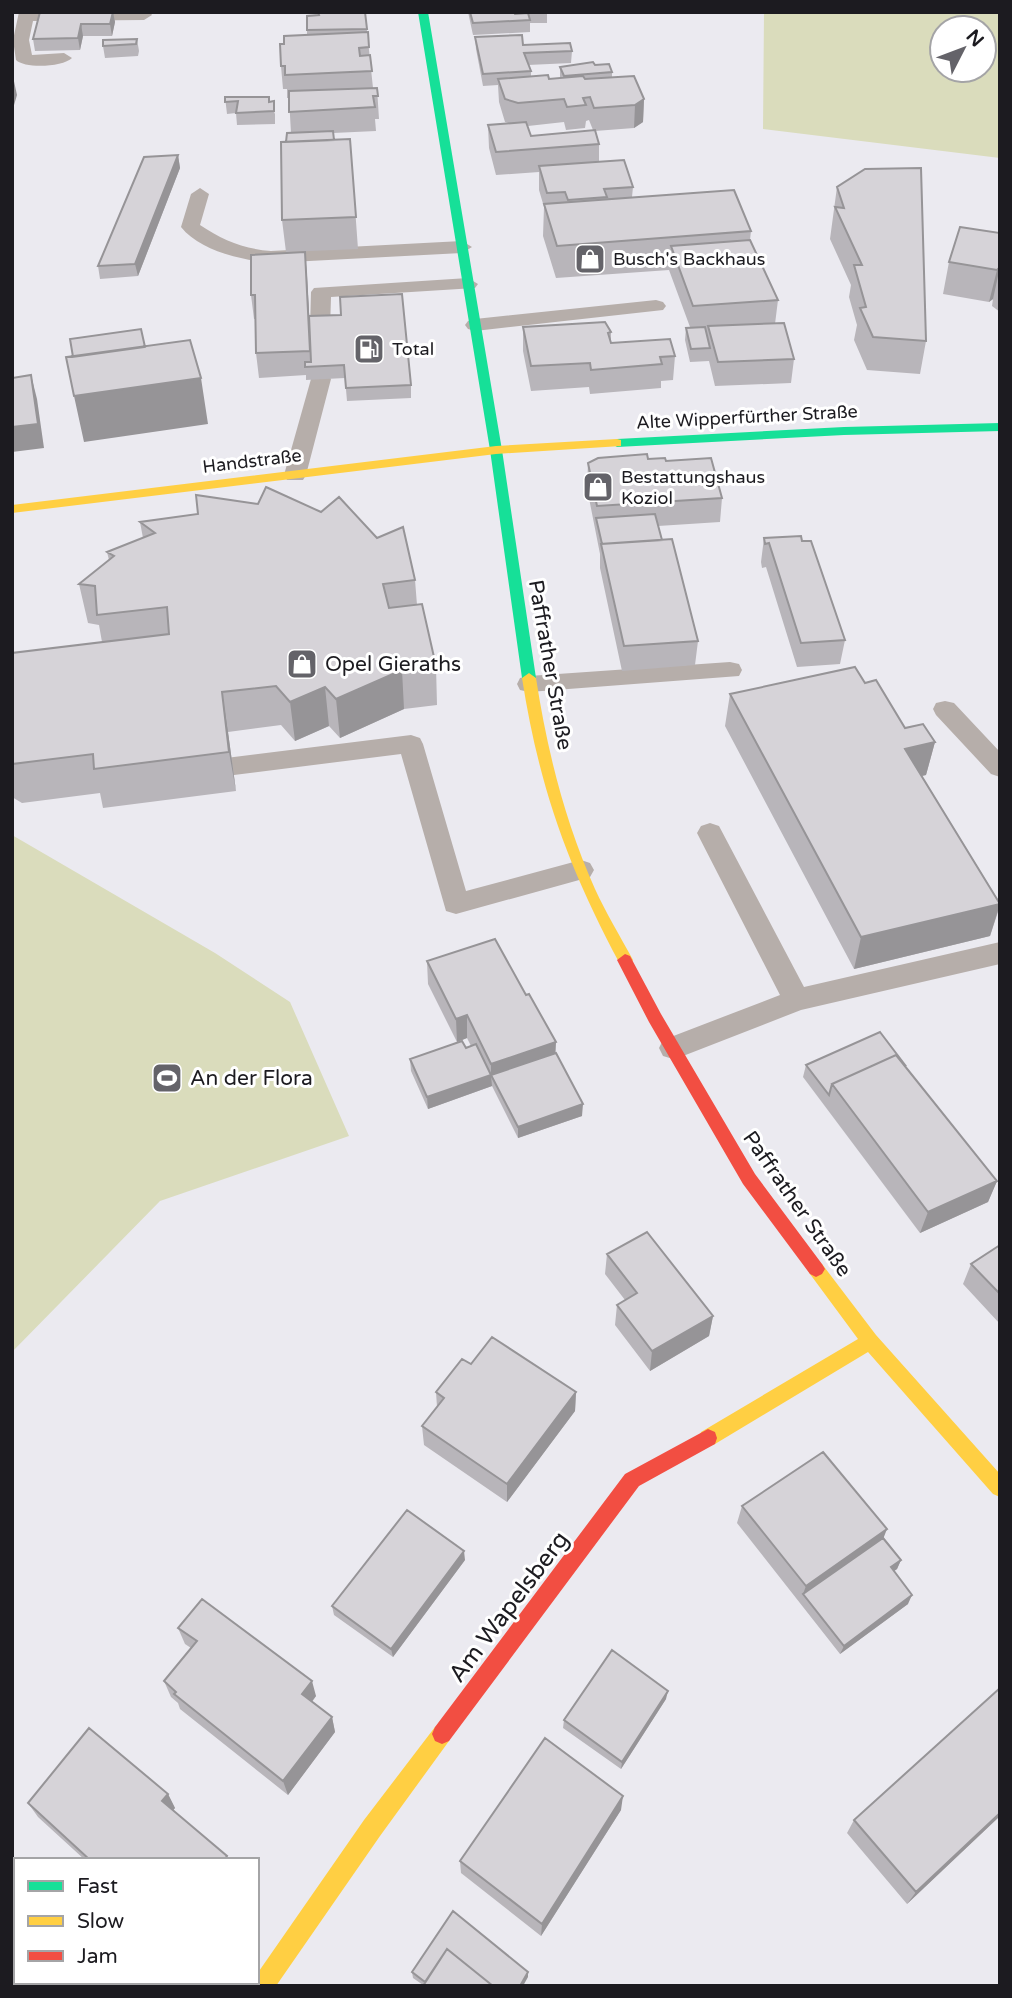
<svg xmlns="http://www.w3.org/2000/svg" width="1012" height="1998" viewBox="0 0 1012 1998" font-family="'Varela Round',sans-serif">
<rect width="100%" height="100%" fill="#ebeaf0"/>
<path fill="#dadcbc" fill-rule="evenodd" d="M764,12H1000V158L763,129ZM942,28H984V70H942Z
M12,835L215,953L290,1002L349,1136L160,1201L12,1352Z"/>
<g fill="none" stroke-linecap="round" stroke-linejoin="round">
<path fill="#b6aeaa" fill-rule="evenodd" d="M19,12H150L152,15L144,20L33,21L29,40L32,55L64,53L72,58C63,67 25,69 16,60L13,40Z
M200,188L209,194L200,225C222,240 244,249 271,251L462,241L472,247L462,253L271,263C242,260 200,251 181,227L191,194Z
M468,278L478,284L475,288L331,297L330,329L327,333H313L310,329L311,292L314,288Z
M656,300L663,302L666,306L663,310L475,331L468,329L465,325L468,321L475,319Z
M321,373L328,375L331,379L306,475L303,480H287L284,475L311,379L314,375Z
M730,662L739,664L742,670L739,676L529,692L520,690L517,684L520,678L529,676Z
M945,701L954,703L1000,752V777L991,774L936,715L933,709L936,703Z
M411,735L420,738L423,744L466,891L581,860L590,863L594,870L590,877L456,914L446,911L401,754L194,780L185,777L181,771L185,765L194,762Z
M710,823L719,826L804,987L1000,942V964L801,1010L683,1056L673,1059L663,1056L659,1048L663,1040L780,995L697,833L701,826Z"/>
<path fill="#16e098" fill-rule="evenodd" d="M418,12H428L502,450L536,678L529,683L522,678L490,450Z
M1000,423V431L844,435L617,447L611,443L617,439L844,427Z"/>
<path fill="#ffcf43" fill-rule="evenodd" d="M617,439L621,440V446L496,454L12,513V505L496,446Z
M529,673L536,678C547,750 565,822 595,889C606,913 620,936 633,960L630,964H620C568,867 539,787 522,678Z
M816,1261L822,1264L876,1335L1000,1474V1497L993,1494L868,1352L715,1444L708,1447L701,1444L699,1438L701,1432L858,1339L810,1274L807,1269L810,1264Z
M442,1724L449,1727L452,1734L449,1741L380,1836L276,1986H251L252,1982H257V1974L364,1820L435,1727Z"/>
<path fill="#f24e42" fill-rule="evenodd" d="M625,954L630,956L661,1014L755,1174L822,1264L825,1269L822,1274L816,1277L810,1274L743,1184L649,1022L617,960Z
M708,1429L715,1432L717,1438L715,1444L639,1486L449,1741L442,1744L435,1741L432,1734L435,1727L625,1474Z"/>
</g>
<path fill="#b8b5ba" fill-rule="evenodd" d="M40,12H113L115,22L112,36H83L80,50L35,51L33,39Z
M365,12L373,88H377L379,119H375L376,131L333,133L334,140L350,139L358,249L286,252L282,220L286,142L291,133L289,98H287V89H283L281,66L284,44L307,35V16Z
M468,12H514L515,14L527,13V12H547V23H530V32L473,35Z
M475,37L523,45L572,51L571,63L528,65L531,71V76L549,79L560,78V67L595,65L612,72V77L644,99L643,122L634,128L595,131L599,144V162L633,187L632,197L751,231L750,240L778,300L775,324L794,359L791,383L715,386L709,361L690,362L685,340L686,328L690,327L669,270L556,278L543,236L544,207L539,190V172L496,175L489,148L488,125L509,123L505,122L499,102L498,85L483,86L476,49ZM589,120L593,130L531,136L528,126L564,122L566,130L585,128L586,121Z
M137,39L139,51L138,56L105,58L103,46Z
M225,97H269L270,102L275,114V124L237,125L236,113L227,114Z
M178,155L180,168L138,276L100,279L98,266Z
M837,187L926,341L920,374L867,370L854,340L857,325L849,297L851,285L830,239Z
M1000,233V312L992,306L993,299L989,302L943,294L949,262Z
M305,252L309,316L411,385V398L347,401L345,378L306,380V375L259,378L256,353V319H254L251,295Z
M523,327L611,332V343L675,356L673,380L661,381V388L590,394L589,387L531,391L523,351Z
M648,459L666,461L722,498L720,522L658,526L662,540L698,641L695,665L622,671L600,568V554L587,488L588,463Z
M140,522L415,580L417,605L436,666L437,705L404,709L340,738L329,726L295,741L281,725L228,732L236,791L103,808L100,793L22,803L12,797V653L102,642L99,625L88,623L79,584L109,560L107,552L143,538Z
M764,538L845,640L840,664L797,667L766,567L762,568L761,562Z
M865,683L905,728L935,742L926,775L922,776L1000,903V906L990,936L854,969L725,726L730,694Z
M427,961L556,1053L582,1116L518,1138L492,1086L428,1109L411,1071L410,1059L471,1046L467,1038L457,1042L428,984Z
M806,1065L905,1066L997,1181L988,1202L920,1233L803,1077Z
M1000,1245V1324L963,1284L971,1264Z
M607,1254L713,1316L709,1336L650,1371L615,1325L617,1305L625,1300L605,1274Z
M471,1364L576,1392L575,1411L507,1502L424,1445L422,1426L437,1407L436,1392Z
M742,1506L884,1538L901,1560L897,1569L894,1571L908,1604L840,1654L737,1523Z
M465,1560L393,1657L334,1615L332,1606Z
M178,1628L316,1696L312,1702L332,1717L335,1732L288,1795L180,1709L178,1703L171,1697L164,1681L191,1648L185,1644Z
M1000,1688V1816L907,1904L847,1833L854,1820Z
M666,1699L621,1769L563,1728L564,1720Z
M168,1794L175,1808L173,1810L227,1856L229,1860H85L38,1817L28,1803Z
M621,1810L541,1936L461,1873L460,1861Z
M412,1972L528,1977L423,1985L413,1978Z"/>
<path fill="#969497" d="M113,12L115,22L112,36L110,24Z
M81,24L83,36L80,50L78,38Z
M12,72L17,95L12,112Z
M644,99L643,122L634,128L635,105Z
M178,155L180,168L138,276L135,264Z
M305,252L307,276L312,366L310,351Z
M1000,267L993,299L989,302L997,270Z
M31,375L37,399L44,448L12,452V427Z
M201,378L208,424L84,442L74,396Z
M402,670L404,709L340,738L336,699Z
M325,687L329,726L295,741L290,702Z
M222,692L228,732L236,791L229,752Z
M935,742L926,775L897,781L905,749Z
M1000,904L990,936L854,969L861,937Z
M467,1015V1038L457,1042L456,1019Z
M556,1042L555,1065L491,1075L492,1086L428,1109L427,1097L491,1075V1064Z
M583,1104L582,1116L518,1138V1127Z
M997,1181L988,1202L920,1233L928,1212Z
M713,1316L709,1336L650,1371L652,1351Z
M576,1392L575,1411L507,1502V1484Z
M887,1529L880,1547L803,1594L806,1586Z
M464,1551L465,1560L393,1657L391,1649Z
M901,1560L897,1569L887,1576L891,1567Z
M912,1595L908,1604L840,1654L844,1646Z
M312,1681L316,1696L306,1709L302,1694Z
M668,1691L666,1699L621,1769L622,1762Z
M332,1717L335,1732L288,1795L283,1781Z
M168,1794L175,1808L170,1814L162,1801Z
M623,1796L621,1810L541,1936L542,1924Z
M1000,1813V1816L907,1904L916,1892Z
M528,1972V1977L523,1986H520Z"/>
<path fill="#d6d3d8" stroke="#969497" stroke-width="2" d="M40,12H113L110,24H81L78,38L33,39Z
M318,12H365L367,29L307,30V16L319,15Z
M470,12H514L515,14L528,13L530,20L473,23Z
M368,32L369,47L359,48L360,56L370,55L372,71L285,75V66H281L280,44H284V36Z
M522,35L523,45L570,43L572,51L524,53L531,71L483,74L475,37Z
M137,39L136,44L103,46V40Z
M593,62L595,65L609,64L612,72L564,76L560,67Z
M548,75L549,79L583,76L585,79L634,76L644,99L635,105L594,108L590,97L583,98L586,105L567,107L564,99L518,103L505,99L498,79Z
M377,88L378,96H373L375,107L289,112V91Z
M225,97H269V102L274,101V111L236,113L238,101L225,102Z
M526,122L531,136L595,130L599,144L496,152L488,125Z
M333,131L334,140L286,142L287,133Z
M350,139L356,217L282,220L281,142Z
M178,155L135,264L98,266L144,157Z
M624,160L633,187L604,189L607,197L568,200L565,192L547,193L539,166Z
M921,168L926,341L873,337L860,308L866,307L854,265H862L835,207L844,208L837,187L865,169Z
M734,190L751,231L557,246L544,204Z
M960,227L1000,233V267L997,270L949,262Z
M750,240L778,300L693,306L671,246Z
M305,252L310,351L256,353L255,295H251V255Z
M402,294L411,385L346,388L344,365L305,367V362H311L309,316L341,315L340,297Z
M605,322L611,332L608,333L611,343L670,339L675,356L660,357L662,364L591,370L590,363L531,366L523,327Z
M784,323L794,359L718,362L708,326Z
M705,327L710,348L691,349L686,328Z
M141,329L145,347L73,357L70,339Z
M190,340L201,378L74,396L66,357Z
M31,375L38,424L12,427V378Z
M647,454L648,459L665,458L666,461L711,458L722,498L597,506L588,463L598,458Z
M266,487L321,512L339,497L377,538L403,527L415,580L383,584L389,608L422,604L436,666L402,670L336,699L325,687L290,702L276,686L222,692L229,752L94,769L93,754L12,764V653L169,634L167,607L97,615L95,586L79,584L114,556L107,552L155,533L140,522L198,514L196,495L258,504Z
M655,514L662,540L602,544L596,518Z
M801,536L802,541H811L845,640L801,643L769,543L765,544L764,538Z
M672,539L698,641L624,646L601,544Z
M855,667L865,683L876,680L905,728L923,724L935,742L905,749L1000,904L861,937L730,694Z
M495,939L526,995L529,994L556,1042L491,1064L467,1015L456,1019L427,961Z
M880,1032L905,1065H904L896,1055L832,1084L829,1095L806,1065Z
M462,1041L466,1048L476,1044L491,1075L427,1097L410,1059Z
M556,1053L583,1104L518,1127L491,1075Z
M896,1055L997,1181L928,1212L832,1084Z
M647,1232L713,1316L652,1351L617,1305L637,1293L607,1254Z
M1000,1245V1294L971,1264Z
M492,1337L576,1392L507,1484L422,1426L444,1398L436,1392L462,1359L471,1364Z
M823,1452L887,1529L806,1586L742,1506Z
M407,1510L464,1551L391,1649L332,1606Z
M883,1538L901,1560L891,1567L912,1595L844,1646L803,1594Z
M202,1599L312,1681L302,1694L332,1717L283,1781L174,1694L176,1692L164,1681L197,1641L178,1628Z
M612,1650L668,1691L622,1762L564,1720Z
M1000,1688V1813L916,1892L854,1820Z
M89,1728L168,1794L162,1801L227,1856L224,1860H90L28,1803Z
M545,1738L623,1796L542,1924L460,1861Z
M12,1905L16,1908V1982H101L105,1986H12Z
M453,1911L528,1972L520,1986H493L447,1949L425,1982L412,1972Z
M447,1949L493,1986H423Z"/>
<defs>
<g id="shop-square" transform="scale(1.575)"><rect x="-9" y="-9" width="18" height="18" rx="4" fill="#646369" stroke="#fff"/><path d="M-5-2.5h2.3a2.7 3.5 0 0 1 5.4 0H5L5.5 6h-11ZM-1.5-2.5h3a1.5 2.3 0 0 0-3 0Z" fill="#fff"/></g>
<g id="fuel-square" transform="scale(1.575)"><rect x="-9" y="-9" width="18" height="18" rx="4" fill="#646369" stroke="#fff"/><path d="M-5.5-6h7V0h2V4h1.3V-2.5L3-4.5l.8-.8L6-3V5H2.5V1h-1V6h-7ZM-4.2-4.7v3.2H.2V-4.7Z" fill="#fff"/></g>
<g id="stadium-square" transform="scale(1.575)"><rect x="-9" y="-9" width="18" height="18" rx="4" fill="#646369" stroke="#fff"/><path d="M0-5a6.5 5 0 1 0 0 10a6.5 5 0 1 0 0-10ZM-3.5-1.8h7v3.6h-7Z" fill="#fff"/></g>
</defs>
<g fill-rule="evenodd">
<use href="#shop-square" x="590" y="259"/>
<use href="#fuel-square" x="369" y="349"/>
<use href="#shop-square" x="598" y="487"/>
<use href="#shop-square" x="302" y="664"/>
<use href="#stadium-square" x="167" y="1078"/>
</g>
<g text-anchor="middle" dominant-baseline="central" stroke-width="6" stroke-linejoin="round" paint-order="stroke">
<g font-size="18" fill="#1c1b20" stroke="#fff" text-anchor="start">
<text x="613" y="259">Busch's Backhaus</text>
<text x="392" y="349">Total</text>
<text x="621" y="477">Bestattungshaus<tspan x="621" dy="21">Koziol</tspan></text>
</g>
<g font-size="18" fill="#1c1b20" stroke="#fff">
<text transform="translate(747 417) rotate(-3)">Alte Wipperfürther Straße</text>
<text transform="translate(252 461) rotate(-7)">Handstraße</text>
</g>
<g font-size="21" fill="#1c1b20" stroke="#fff" text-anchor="start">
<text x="325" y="664">Opel Gieraths</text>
<text x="190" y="1078">An der Flora</text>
</g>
<g font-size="21" fill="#1c1b20" stroke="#fff">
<text transform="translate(550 665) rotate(80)">Paffrather Straße</text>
<text transform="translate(797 1204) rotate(55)">Paffrather Straße</text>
</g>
<g font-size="24" fill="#1c1b20" stroke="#fff">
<text transform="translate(509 1607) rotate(-53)">Am Wapelsberg</text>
</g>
</g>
<rect width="1012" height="1998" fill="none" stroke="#1c1b20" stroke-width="28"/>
<rect x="14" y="1858" width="245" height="126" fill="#ffffff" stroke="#a4a4a6" stroke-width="2"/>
<rect x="28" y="1881" width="35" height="10" fill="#16e098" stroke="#a4a4a6" stroke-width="2"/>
<text x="77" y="1893" font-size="21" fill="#1c1b20">Fast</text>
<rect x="28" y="1916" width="35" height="10" fill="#ffcf43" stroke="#a4a4a6" stroke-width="2"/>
<text x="77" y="1928" font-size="21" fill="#1c1b20">Slow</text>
<rect x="28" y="1951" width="35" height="10" fill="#f24e42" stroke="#a4a4a6" stroke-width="2"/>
<text x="77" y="1963" font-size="21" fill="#1c1b20">Jam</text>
<g transform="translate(963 49) rotate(48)"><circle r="33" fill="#ffffff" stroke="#a4a4a6" stroke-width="2"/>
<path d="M0-5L12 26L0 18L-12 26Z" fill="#646369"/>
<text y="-10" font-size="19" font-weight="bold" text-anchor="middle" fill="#1c1b20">N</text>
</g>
</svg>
